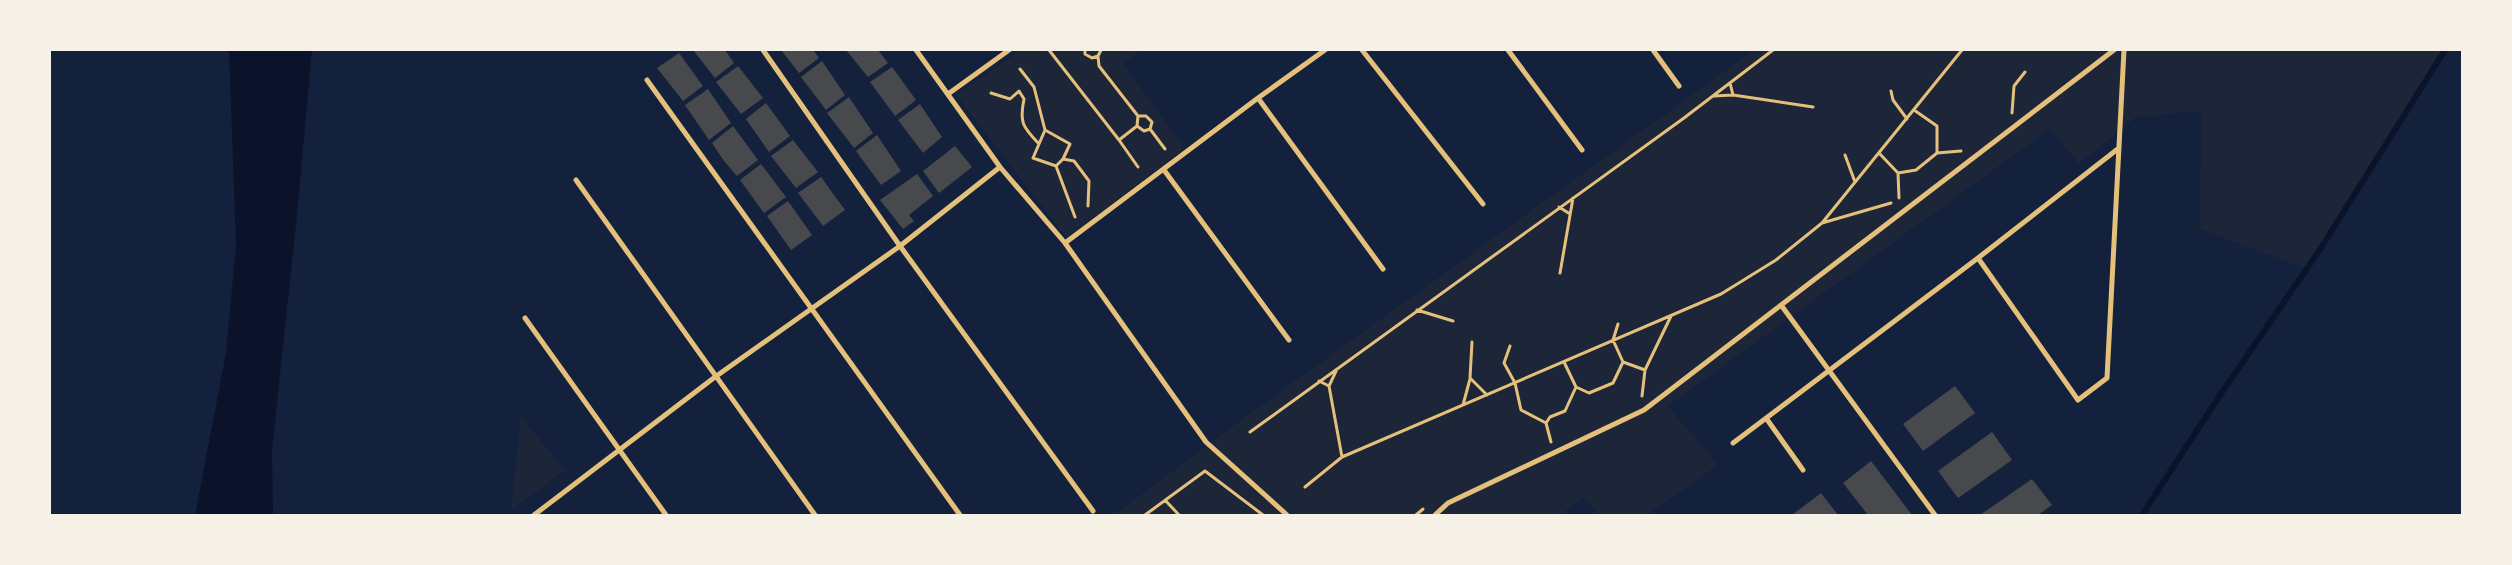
<svg xmlns="http://www.w3.org/2000/svg" width="2512" height="565" viewBox="0 0 2512 565" font-family="'Roboto Serif',serif">
<rect width="100%" height="100%" fill="#14213d"/>
<path fill="#1d2539" d="M1021,50H1142L1123,64L1185,148L1067,238L956,95Z
M1754,50H2445L2307,269L2200,229L2201,111L2136,117L2079,164L2050,129L1668,406L1718,465L1647,515H1599L1584,497L1560,515H1114L1240,421Z
M521,417L565,470L511,510Z"/>
<path fill="#0b132b" d="M229,50H312L297,215L272,450L273,515H195L226,353L236,244Z"/>
<g fill="none" stroke-linecap="round" stroke-linejoin="round">
<path stroke="#0b132b" stroke-width="6" d="M2142,515L2218,398L2319,251L2445,50"/>
</g>
<path fill="#48494c" d="M693,50H725L734,63L715,78Z
M781,50H813L819,58L799,73Z
M846,50H878L888,63L868,77Z
M679,53L703,86L683,101L657,68Z
M822,61L845,95L826,110L801,77Z
M738,66L763,98L741,114L716,82Z
M892,67L916,100L895,116L870,82Z
M708,89L731,123L709,140L685,105Z
M849,97L873,133L854,148L827,113Z
M766,103L790,136L769,152L746,119Z
M920,104L942,137L923,153L898,120Z
M733,126L758,160L737,176L724,161L712,143Z
M877,135L901,171L881,185L856,151Z
M793,140L818,172L796,188L771,156Z
M955,146L972,167L939,193L923,171Z
M761,164L786,197L764,213L740,180Z
M917,174L933,196L909,215L914,221L903,229L880,200Z
M821,177L845,210L823,226L798,193Z
M788,201L812,235L791,250L767,216Z
M1955,386L1975,413L1923,451L1903,424Z
M1992,432L2012,460L1958,498L1938,471Z
M1871,461L1912,515H1868L1843,483Z
M2032,479L2052,505L2038,515H1980Z
M1821,493L1838,515H1792Z"/>
<g fill="none" stroke-linecap="round" stroke-linejoin="round">
<path stroke="#e5c07b" stroke-width="3" d="M1049,50L1119,140
M1085,50V54L1092,58L1098,56L1101,50
M1098,56L1099,66L1138,116L1137,126L1144,131L1150,129L1152,122L1146,116H1138
M1020,69L1034,87L1045,130
M1730,83L1733,95L1813,107
M1891,91L1893,100L1907,119
M991,93L1010,99L1019,91L1024,99C1019,123 1023,127 1039,144
M1714,96L1733,95
M1914,110L1937,126V153
M2012,113L2014,86L2025,72
M1137,126L1119,140L1138,167
M1150,129L1165,149
M1879,153L1898,173L1899,198
M1845,155L1855,182
M1063,159L1070,144L1045,130L1033,158L1056,166L1075,217
M1056,166L1063,159L1074,161L1089,181L1088,206
M1898,173L1916,170L1937,153L1961,151
M1559,207L1570,214
M1822,223L1891,203
M1560,273L1573,198
M1417,310L1453,321
M1472,342L1470,378L1487,395
M1510,346L1504,363L1515,383L1521,410L1546,423L1551,442
M1623,362L1645,370L1671,316
M1337,369L1329,386L1342,457
M1319,381L1329,386
M1576,387L1589,393L1613,383L1623,362L1613,340L1618,324
M1642,396L1645,370
M1463,405L1470,379
M1546,423L1550,417L1565,411L1576,387L1564,362
M1250,432L1684,118L1773,50
M1305,487L1342,457L1721,294L1776,260L1822,223L1962,50
M1165,500L1179,515
M1145,515L1205,471L1263,515
M1416,515L1423,509"/>
<path stroke="#e5c07b" stroke-width="5" d="M763,50L900,246L1093,511
M916,50L1000,167L1065,243L1206,442L1287,515
M1362,50L1483,204
M1508,50L1582,150
M1653,50L1679,86
M647,80L960,515
M948,94L1009,50
M1258,98L1383,269
M1164,170L1289,340
M576,180L815,515
M1065,243L1258,98L1325,50
M1978,258L2078,400L2107,378L2124,50
M1781,305L1935,515
M525,318L666,515
M1766,418L1803,470
M1733,443L1978,258L2119,148
M534,515L715,377L900,246L1000,167
M1435,515L1448,503L1644,410L2114,50"/>
</g>
<rect width="2512" height="565" fill="none" stroke="#f6f1e7" stroke-width="102"/>
</svg>
